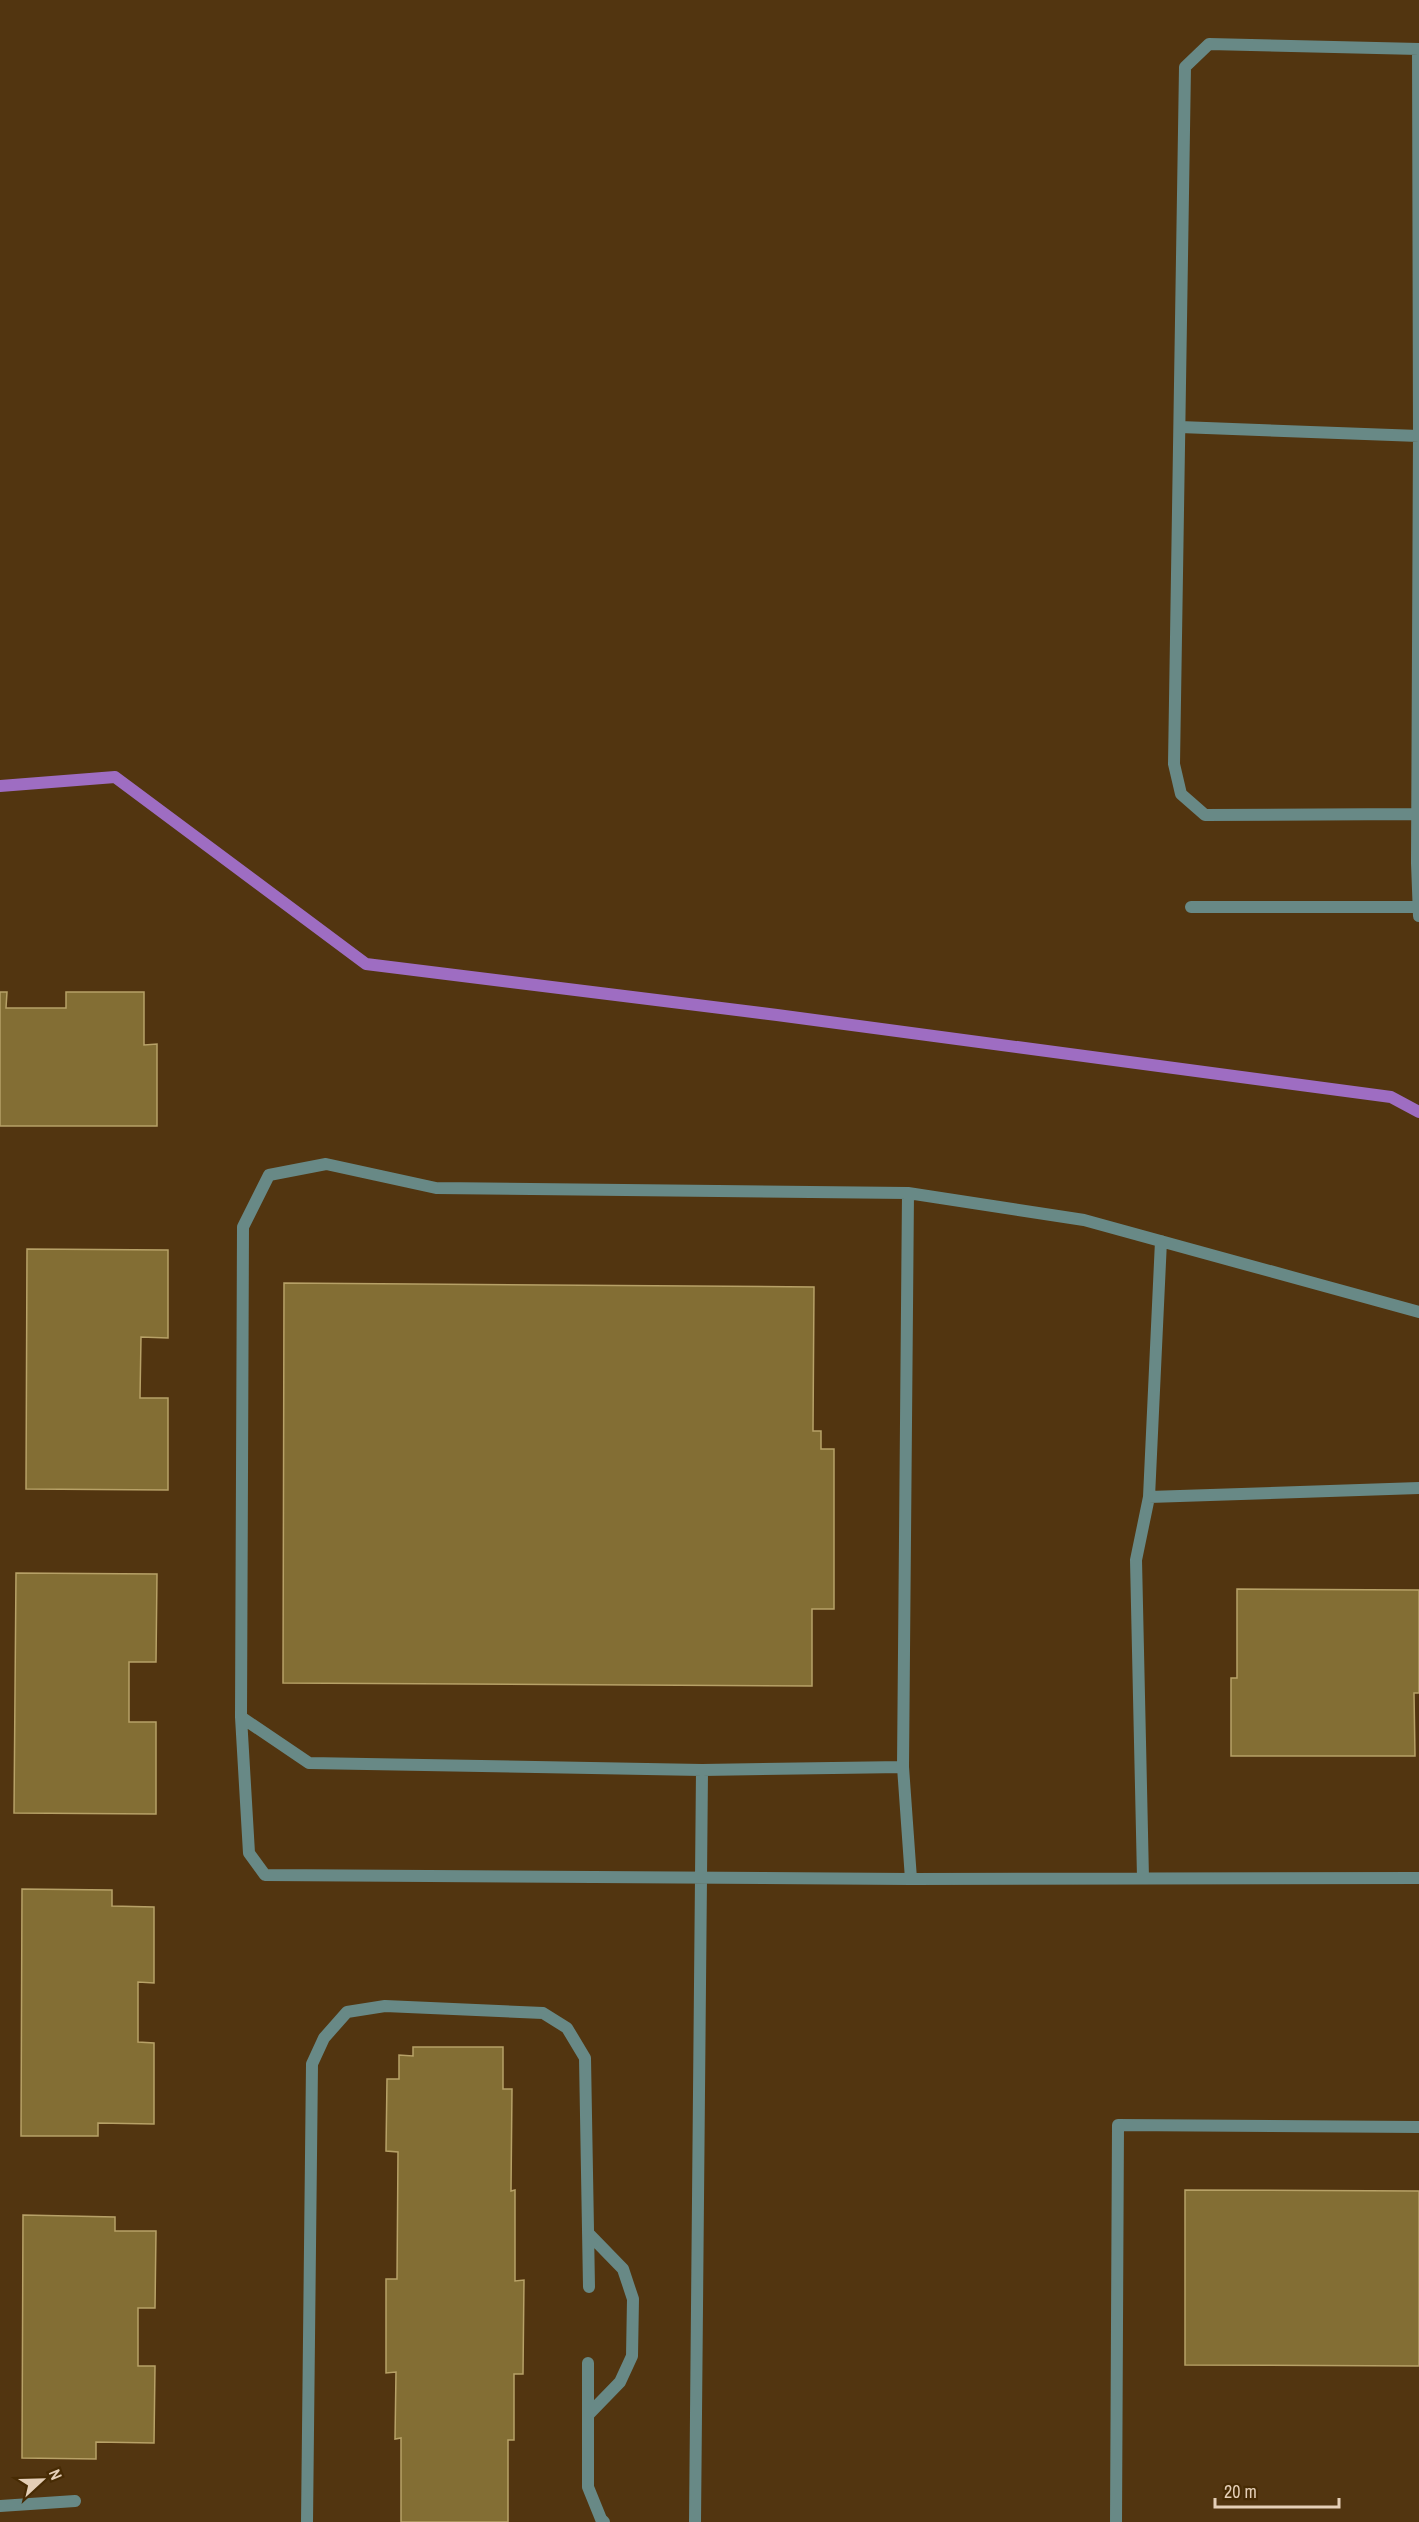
<svg xmlns="http://www.w3.org/2000/svg" width="1419" height="2522" viewBox="0 0 1419 2522" font-family="'Archivo Narrow',sans-serif">
<rect width="100%" height="100%" fill="#523510"/>
<g fill="none" stroke-linecap="round" stroke-linejoin="round">
<path stroke="#9e6dc2" stroke-width="12" d="M0,786L115,777L366,964L777,1015L1391,1097L1419,1112"/>
</g>
<path fill="#836e34" stroke="#b7a167" stroke-width="1.5" d="M0,992H7L6,1008H66V992H144V1045L157,1044V1126H0Z
M27,1249L168,1250V1338L141,1337L140,1398H168V1490L26,1489Z
M284,1283L814,1287L813,1431H821V1449H834V1609H812V1686L283,1683Z
M16,1573L157,1574L156,1662H129V1722H156V1814L14,1813Z
M1237,1589L1419,1590V1693H1414L1415,1756H1231V1678H1237Z
M22,1889L112,1890V1906L154,1907V1983L138,1982V2042L154,2043V2124L98,2123V2136H21Z
M413,2047H503V2089H512L511,2191L515,2190V2281L524,2280L523,2374H514V2440H508V2522H401V2438L395,2439L396,2372L386,2373V2279H397L398,2152L386,2151L387,2079H399V2055L413,2056Z
M1185,2190L1419,2191V2366L1185,2365Z
M23,2215L115,2217V2231H156L155,2308H138V2366H155L154,2443L96,2442V2459L22,2458Z"/>
<g fill="none" stroke-linecap="round" stroke-linejoin="round">
<path stroke="#688986" stroke-width="12" d="M1180,427L1419,436L1418,49
M1419,436L1417,863L1419,916
M1417,814L1205,815L1181,794L1174,764L1185,67L1209,44L1419,49
M1191,907H1418
M908,1193L903,1767L911,1879L1419,1878
M1149,1497L1161,1241
M241,1717L249,1853L265,1875L911,1879
M903,1767L702,1770L309,1763L241,1717L243,1227L269,1175L326,1164L436,1188L908,1193L1084,1220L1419,1312
M1143,1878L1136,1560L1149,1497L1419,1488
M588,2233L623,2269L633,2299L632,2356L620,2382L588,2415
M588,2363V2487L601,2519L604,2522
M0,2506L75,2501
M307,2522L312,2064L324,2038L347,2012L385,2006L543,2013L567,2028L585,2058L589,2287
M695,2522L702,1770
M1116,2522L1118,2125L1419,2127"/>
</g>
<g transform="translate(42 2480) rotate(68)" stroke="#472b04" stroke-width="4.5" paint-order="stroke">
<path d="M0-4.5L10 22L0 15L-10 22Z" fill="#e5cfb7"/>
<text y="-9" font-size="16" font-weight="bold" text-anchor="middle" fill="#e5cfb7">N</text>
</g>
<path d="M1215 2498v9h124v-9" fill="none" stroke="#e5cfb7" stroke-width="3"/>
<text x="1224" y="2498" font-size="18" fill="#e5cfb7" stroke="#472b04" stroke-width="4.5" paint-order="stroke">20 m</text>
</svg>
